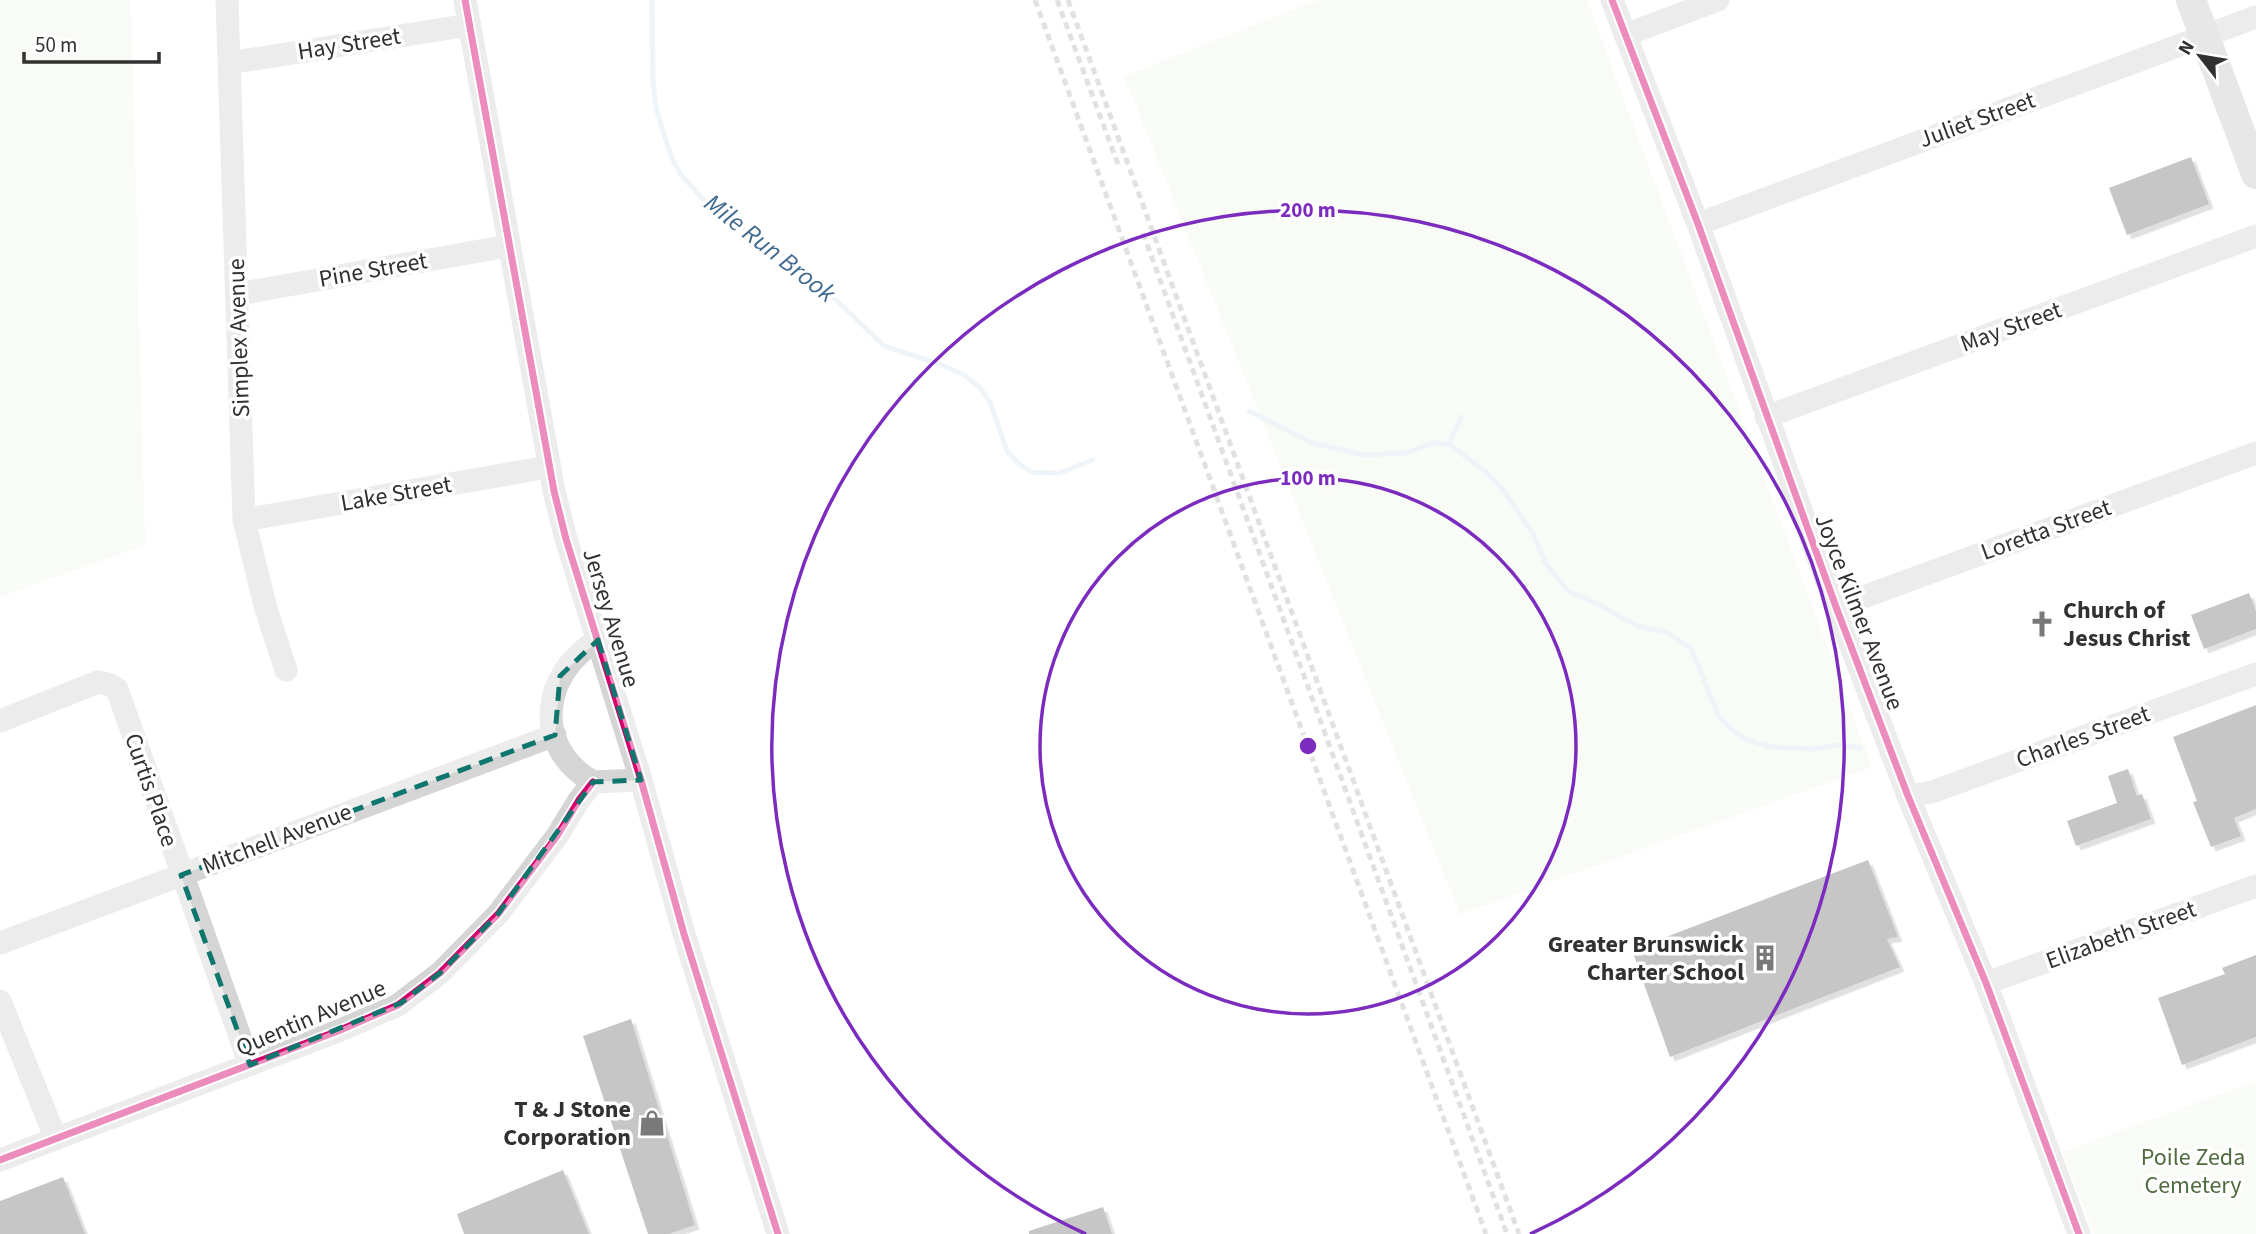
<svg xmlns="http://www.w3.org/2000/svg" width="2256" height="1234" viewBox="0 0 2256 1234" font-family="'Source Sans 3',sans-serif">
<defs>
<filter id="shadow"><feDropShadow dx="4.5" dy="4.5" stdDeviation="0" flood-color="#0004"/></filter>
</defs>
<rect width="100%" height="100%" fill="#fff"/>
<path fill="#f1f5ee" d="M0,0H131L145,545L0,597Z
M1318,0H1587L1872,767L1460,914L1124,76Z
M2256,1081V1234H2094L2063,1152Z"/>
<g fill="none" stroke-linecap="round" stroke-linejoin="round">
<path stroke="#dce7f2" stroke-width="5" d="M652,0L653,82L656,108L671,156L681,175L705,201L770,248L802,267L884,346L942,365L964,375L980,388L990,402L1007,451L1018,463L1031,472L1059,473L1093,460
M1249,411L1312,443L1364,455L1405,453L1433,443L1449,444L1486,472L1503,490L1533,534L1546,564L1568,591L1600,605L1637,626L1668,633L1691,648L1719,717L1731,729L1745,739L1771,747L1814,749L1840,745L1860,748
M1449,444L1461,417"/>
</g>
<path fill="#808080" filter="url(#shadow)" d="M2191,157L2209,204L2127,235L2109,188Z
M2249,593L2256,611V629L2204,649L2191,615Z
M2256,705V809L2234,818L2241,836L2211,847L2193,802L2197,801L2173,737Z
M2128,769L2137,796L2142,794L2151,819L2076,846L2067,821L2117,803L2108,776Z
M1868,860L1898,937L1887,939L1900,967L1670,1057L1632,950Z
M2256,955V1037L2182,1065L2158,998L2225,974L2222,968Z
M631,1019L695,1225L669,1234H648L583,1036Z
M563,1170L589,1234H464L457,1214Z
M63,1177L85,1234H0V1201Z
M1103,1207L1112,1234H1029V1231Z"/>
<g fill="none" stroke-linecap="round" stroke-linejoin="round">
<path stroke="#d5d5d5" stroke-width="23" d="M227,0L244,520L266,609L286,670
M465,0L554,491L566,539L641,780L684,934L778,1234
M1612,0L1698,224L1836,607L1908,796L1986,983L2079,1234
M1625,35L1718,0
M229,63L469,25
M1698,224L2256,17
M238,294L508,246
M1766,417L2256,236
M244,520L548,467
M1836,607L2256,453
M598,640C541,673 532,747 593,782L641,780
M0,721L98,682L108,684L117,689L250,1065
M1908,796L1932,792L2256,674
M0,943L555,735
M1986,983L2256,886
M0,1001L56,1139
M0,1160L338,1031L398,1005L440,973L498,914L557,836L579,800L593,782"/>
<path stroke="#c9c9c9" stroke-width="30" d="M2191,0L2256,174"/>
<path stroke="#bdbdbd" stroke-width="5" stroke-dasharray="7 5" stroke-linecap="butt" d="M1035,0L1486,1234
M1057,0L1119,167
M1068,0L1519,1234
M1143,233L1507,1234"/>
<g stroke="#fff" stroke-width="11">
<path id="cycleway" d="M465,0L554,491L566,539L641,780L684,934L778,1234
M1612,0L1698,224L1836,607L1908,796L1986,983L2079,1234
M0,1160L338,1031L398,1005L440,973L498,914L557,836L579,800L593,782"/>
</g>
<use href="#cycleway" stroke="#d6006c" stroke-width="7"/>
</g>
<path d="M0 0H2256V1234H0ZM598,640L641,780L593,782L498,914L440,973L401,1003L250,1065L181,875L555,735L560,676Z" fill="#fff" fill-opacity=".55" fill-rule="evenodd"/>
<path fill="none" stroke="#0f766e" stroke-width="5" stroke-dasharray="14 9" stroke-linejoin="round" d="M598,640L641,780L593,782L498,914L440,973L401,1003L250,1065L181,875L555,735L560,676Z"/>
<g fill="none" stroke="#7b2cbf" stroke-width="3.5">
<circle cx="1308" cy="746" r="268"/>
<path d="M1086 1234A536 536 0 1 1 1530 1234"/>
</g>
<defs>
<g id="church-bare" transform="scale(2.1)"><path d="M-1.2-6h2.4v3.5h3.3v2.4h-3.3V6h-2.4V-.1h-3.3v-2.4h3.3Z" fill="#797979" stroke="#fff" stroke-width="2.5" paint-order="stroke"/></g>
<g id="building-bare" transform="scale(2.1)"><path d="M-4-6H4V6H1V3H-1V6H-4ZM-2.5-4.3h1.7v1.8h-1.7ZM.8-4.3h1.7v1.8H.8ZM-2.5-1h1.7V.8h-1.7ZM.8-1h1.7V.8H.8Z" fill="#797979" stroke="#fff" stroke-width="2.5" paint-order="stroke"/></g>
<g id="shop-bare" transform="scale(2.1)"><path d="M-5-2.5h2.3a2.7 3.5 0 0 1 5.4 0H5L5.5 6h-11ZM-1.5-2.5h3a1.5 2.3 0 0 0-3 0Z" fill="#797979" stroke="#fff" stroke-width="2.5" paint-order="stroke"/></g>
</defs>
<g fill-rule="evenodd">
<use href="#church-bare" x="2042" y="624"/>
<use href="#building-bare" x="1765" y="958"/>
<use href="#shop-bare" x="652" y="1123"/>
</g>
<g text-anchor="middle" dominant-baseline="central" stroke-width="7" stroke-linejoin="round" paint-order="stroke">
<g font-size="24" fill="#313131" stroke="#fff">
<text transform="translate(349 44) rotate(-9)">Hay Street</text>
<text transform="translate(1977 120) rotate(-20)">Juliet Street</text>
<text transform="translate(373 270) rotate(-10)">Pine Street</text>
<text transform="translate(2011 327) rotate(-20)">May Street</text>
<text transform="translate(239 338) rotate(-92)">Simplex Avenue</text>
<text transform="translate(396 494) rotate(-10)">Lake Street</text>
<text transform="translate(2046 530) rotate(-20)">Loretta Street</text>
<text transform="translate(1859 612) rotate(69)">Joyce Kilmer Avenue</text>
<text transform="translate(611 618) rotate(73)">Jersey Avenue</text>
<text transform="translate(2083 737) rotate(-20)">Charles Street</text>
<text transform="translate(151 790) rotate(71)">Curtis Place</text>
<text transform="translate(277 839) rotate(-21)">Mitchell Avenue</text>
<text transform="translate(2121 935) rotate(-20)">Elizabeth Street</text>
<text transform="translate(311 1018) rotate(-23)">Quentin Avenue</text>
</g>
<g font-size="24" font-weight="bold" fill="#313131" stroke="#fff" text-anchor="end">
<text x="2063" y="610" text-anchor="start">Church of<tspan x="2063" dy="28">Jesus Christ</tspan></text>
<text x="1744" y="944">Greater Brunswick<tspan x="1744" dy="28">Charter School</tspan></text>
<text x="631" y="1109">T &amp; J Stone<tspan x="631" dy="28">Corporation</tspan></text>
</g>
<g font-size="24" fill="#506c3f" stroke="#fff">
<text x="2193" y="1157">Poile Zeda<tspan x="2193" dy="28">Cemetery</tspan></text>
</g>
<g font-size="26" font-style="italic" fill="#416b91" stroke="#fff">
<text transform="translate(770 248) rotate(38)">Mile Run Brook</text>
</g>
</g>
<circle cx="1308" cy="746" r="10" fill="#7b2cbf" stroke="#fff" stroke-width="3.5"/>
<g font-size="21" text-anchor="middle" font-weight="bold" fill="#7b2cbf" stroke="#fff" stroke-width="7" stroke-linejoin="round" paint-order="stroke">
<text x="1308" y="217">200 m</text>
<text x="1308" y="485">100 m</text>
</g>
<g transform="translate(2200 56) rotate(301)" stroke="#ffffff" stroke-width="5" paint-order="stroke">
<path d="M0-5L12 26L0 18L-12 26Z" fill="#313131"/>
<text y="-10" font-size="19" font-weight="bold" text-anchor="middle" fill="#313131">N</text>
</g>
<path d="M24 52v10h135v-10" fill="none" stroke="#313131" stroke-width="3.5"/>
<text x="35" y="52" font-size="21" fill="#313131" stroke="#ffffff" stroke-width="5" paint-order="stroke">50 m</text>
</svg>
